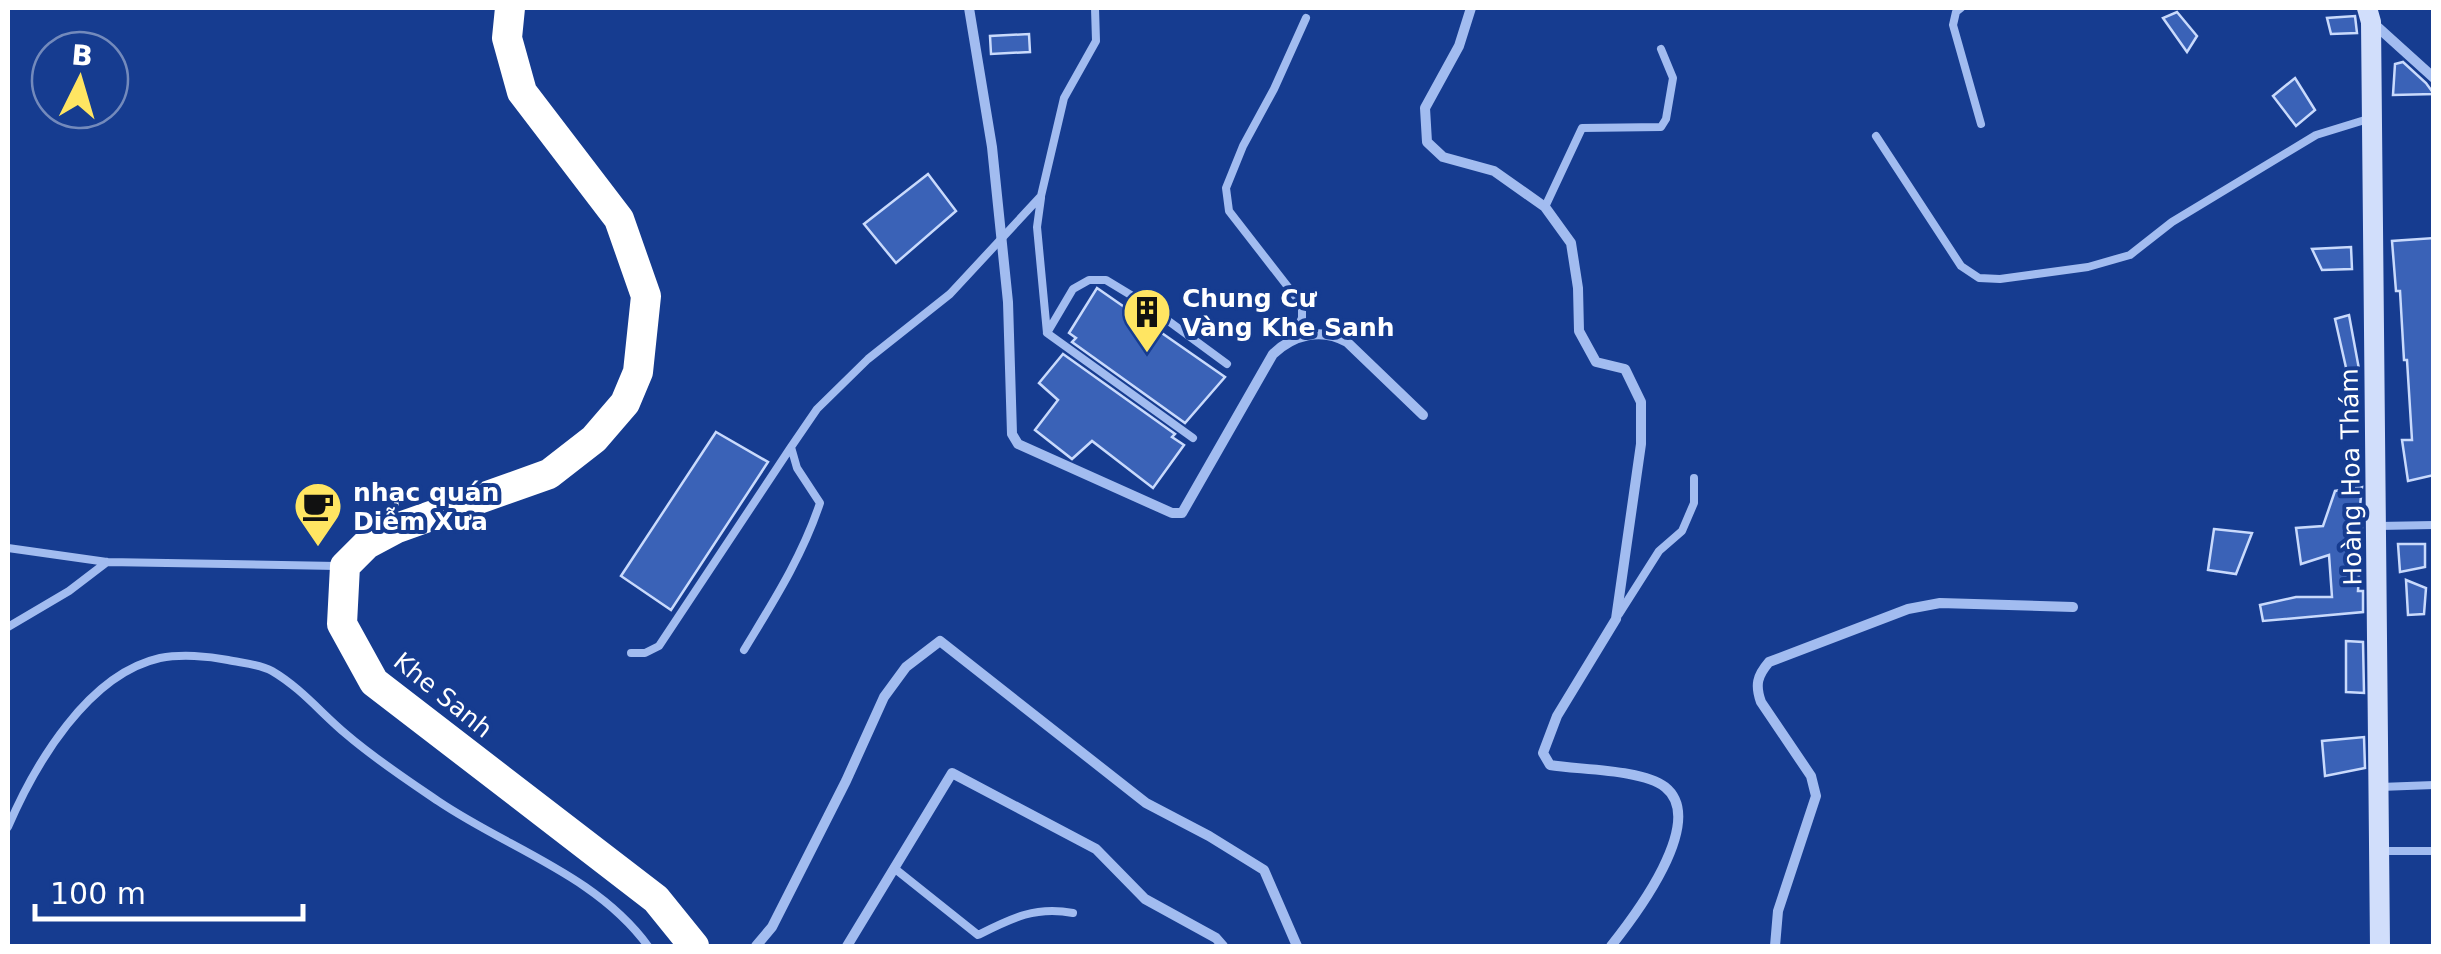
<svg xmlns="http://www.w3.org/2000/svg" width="2441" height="954" viewBox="0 0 2441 954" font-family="'DejaVu Sans',sans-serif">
<rect width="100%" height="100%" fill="#163c90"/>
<path fill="#3a62b7" stroke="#c9dafc" stroke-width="2.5" d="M2177,12L2197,36L2187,52L2163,18Z
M2355,16L2357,33L2331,34L2327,18Z
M1029,34L1030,52L991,54L990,36Z
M2403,62L2426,83L2434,94L2393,95L2395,64Z
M2295,78L2315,110L2296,126L2273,96Z
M928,174L956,211L896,263L864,224Z
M2434,238V475L2408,481L2402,440H2412L2407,360H2404L2400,291H2396L2392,241Z
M2351,247L2352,269L2322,270L2312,249Z
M1097,288L1225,377L1185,423L1072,342L1076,338L1069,333Z
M2349,315L2359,369L2347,372L2335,319Z
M1063,354L1175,434L1172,437L1184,445L1153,488L1092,441L1072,459L1035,430L1058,400L1039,383Z
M716,432L768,462L671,610L621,576Z
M2362,487L2358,525L2362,526L2358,591H2363V612L2263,621L2260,605L2296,597H2332L2329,555L2301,564L2296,528L2323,526L2335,491Z
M2214,529L2252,533L2236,574L2208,570Z
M2398,544H2425V567L2400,572Z
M2406,580L2426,588L2424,614L2408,615Z
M2346,641L2363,642L2364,693L2346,692Z
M2364,737L2365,768L2325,776L2322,741Z"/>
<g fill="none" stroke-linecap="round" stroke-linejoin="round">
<path stroke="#a2bcf0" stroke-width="8" d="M1961,8L1956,12L1953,25L1981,124
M1876,136L1961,266L1979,278L2000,279L2088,267L2130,255L2172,222L2316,135L2368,119
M1041,198L1037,227L1047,333L1193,438
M1545,207L1582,128L1661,127L1666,119L1673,78L1661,49
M1047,333L1073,289L1089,280H1106L1144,303L1227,364
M1293,337L1302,318V305L1229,211L1226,188L1243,146L1274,89L1306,18
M2378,526L2434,525
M8,548L107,562L337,566
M1619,614L1659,551L1682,531L1694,503V478
M8,627L69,591L107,562
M744,650C773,602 802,557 820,503L797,468L791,447L817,409L868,359L950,294L1041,196L1064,98L1096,41L1095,8
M631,653H645L659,646L791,447
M2380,787L2434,785
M8,827C35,764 88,674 160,658C181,654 208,656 228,660C242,663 260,664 272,671C301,688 321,713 346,734C375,759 407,780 438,801C509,849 596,875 648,946
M2381,851H2434
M894,868L978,935C1012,918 1035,906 1073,913"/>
<path stroke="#a2bcf0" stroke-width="10" d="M969,8L992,147L1008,302L1012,434L1018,444L1172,513H1182L1273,354C1293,335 1321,327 1347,342L1423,415
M1471,8L1459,46L1425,108L1427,142L1443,157L1494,171L1545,207L1571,243L1578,288L1579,331L1596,362L1625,369L1641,402V444L1616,619L1557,716L1543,753L1550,765C1579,770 1642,769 1665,787C1708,821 1634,917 1611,946
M2372,22L2434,78
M756,946L772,927L846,781L884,697L906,667L940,641L1146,803L1209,836L1264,870L1297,946
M847,946L952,773L1096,849L1145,899L1216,938L1223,946
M1775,946L1778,911L1816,796L1811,776L1761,702C1755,685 1757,676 1769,662L1908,609L1940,603L2073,607"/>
<path stroke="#d1defb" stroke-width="20" d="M2367,8L2371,22L2380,946"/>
<path stroke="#fff" stroke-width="30" d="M510,8L507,38L522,92L619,219L646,296L638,372L625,403L594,439L549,474L397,528L367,544L345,566L342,624L374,682L656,899L694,946"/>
</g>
<defs>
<g id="building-pin" transform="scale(2.5)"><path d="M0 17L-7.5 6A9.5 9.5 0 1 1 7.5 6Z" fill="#ffe562" stroke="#163c90"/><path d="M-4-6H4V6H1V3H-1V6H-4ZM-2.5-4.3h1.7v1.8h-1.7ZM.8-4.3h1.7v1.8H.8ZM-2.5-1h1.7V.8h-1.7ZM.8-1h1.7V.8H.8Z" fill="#111"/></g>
<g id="cafe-pin" transform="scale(2.5)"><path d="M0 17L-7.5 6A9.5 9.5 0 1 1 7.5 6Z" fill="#ffe562" stroke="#163c90"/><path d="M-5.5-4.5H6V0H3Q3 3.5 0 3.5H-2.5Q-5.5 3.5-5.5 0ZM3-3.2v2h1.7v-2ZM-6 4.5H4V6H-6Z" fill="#111"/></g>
</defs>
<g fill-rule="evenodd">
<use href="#building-pin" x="1147" y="312"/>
<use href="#cafe-pin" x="318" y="506"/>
</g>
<g text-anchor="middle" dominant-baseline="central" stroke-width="8" stroke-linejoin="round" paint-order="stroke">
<g font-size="25" font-weight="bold" fill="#fff" stroke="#163c90" text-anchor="start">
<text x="1182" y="298">Chung Cư<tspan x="1182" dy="29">Vàng Khe Sanh</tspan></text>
<text x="353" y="492">nhạc quán<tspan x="353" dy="29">Diễm Xưa</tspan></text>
</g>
<g font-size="25" fill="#fff" stroke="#163c90">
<text transform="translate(2351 477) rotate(-91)">Hoàng Hoa Thám</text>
<text transform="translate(443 695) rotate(39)">Khe Sanh</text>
</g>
</g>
<rect width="2441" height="954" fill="none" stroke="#ffffff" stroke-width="20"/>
<g transform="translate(80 80) rotate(5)"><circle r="48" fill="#163c90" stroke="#738abc" stroke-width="2.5"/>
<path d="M0-8L18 38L0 25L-18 38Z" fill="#ffe562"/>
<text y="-15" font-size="28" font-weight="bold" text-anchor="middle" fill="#ffffff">B</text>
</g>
<path d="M35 904v15h268v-15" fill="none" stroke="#ffffff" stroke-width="5"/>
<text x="50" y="904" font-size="30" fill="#ffffff" stroke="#163c90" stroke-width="8" paint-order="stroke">100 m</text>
</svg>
